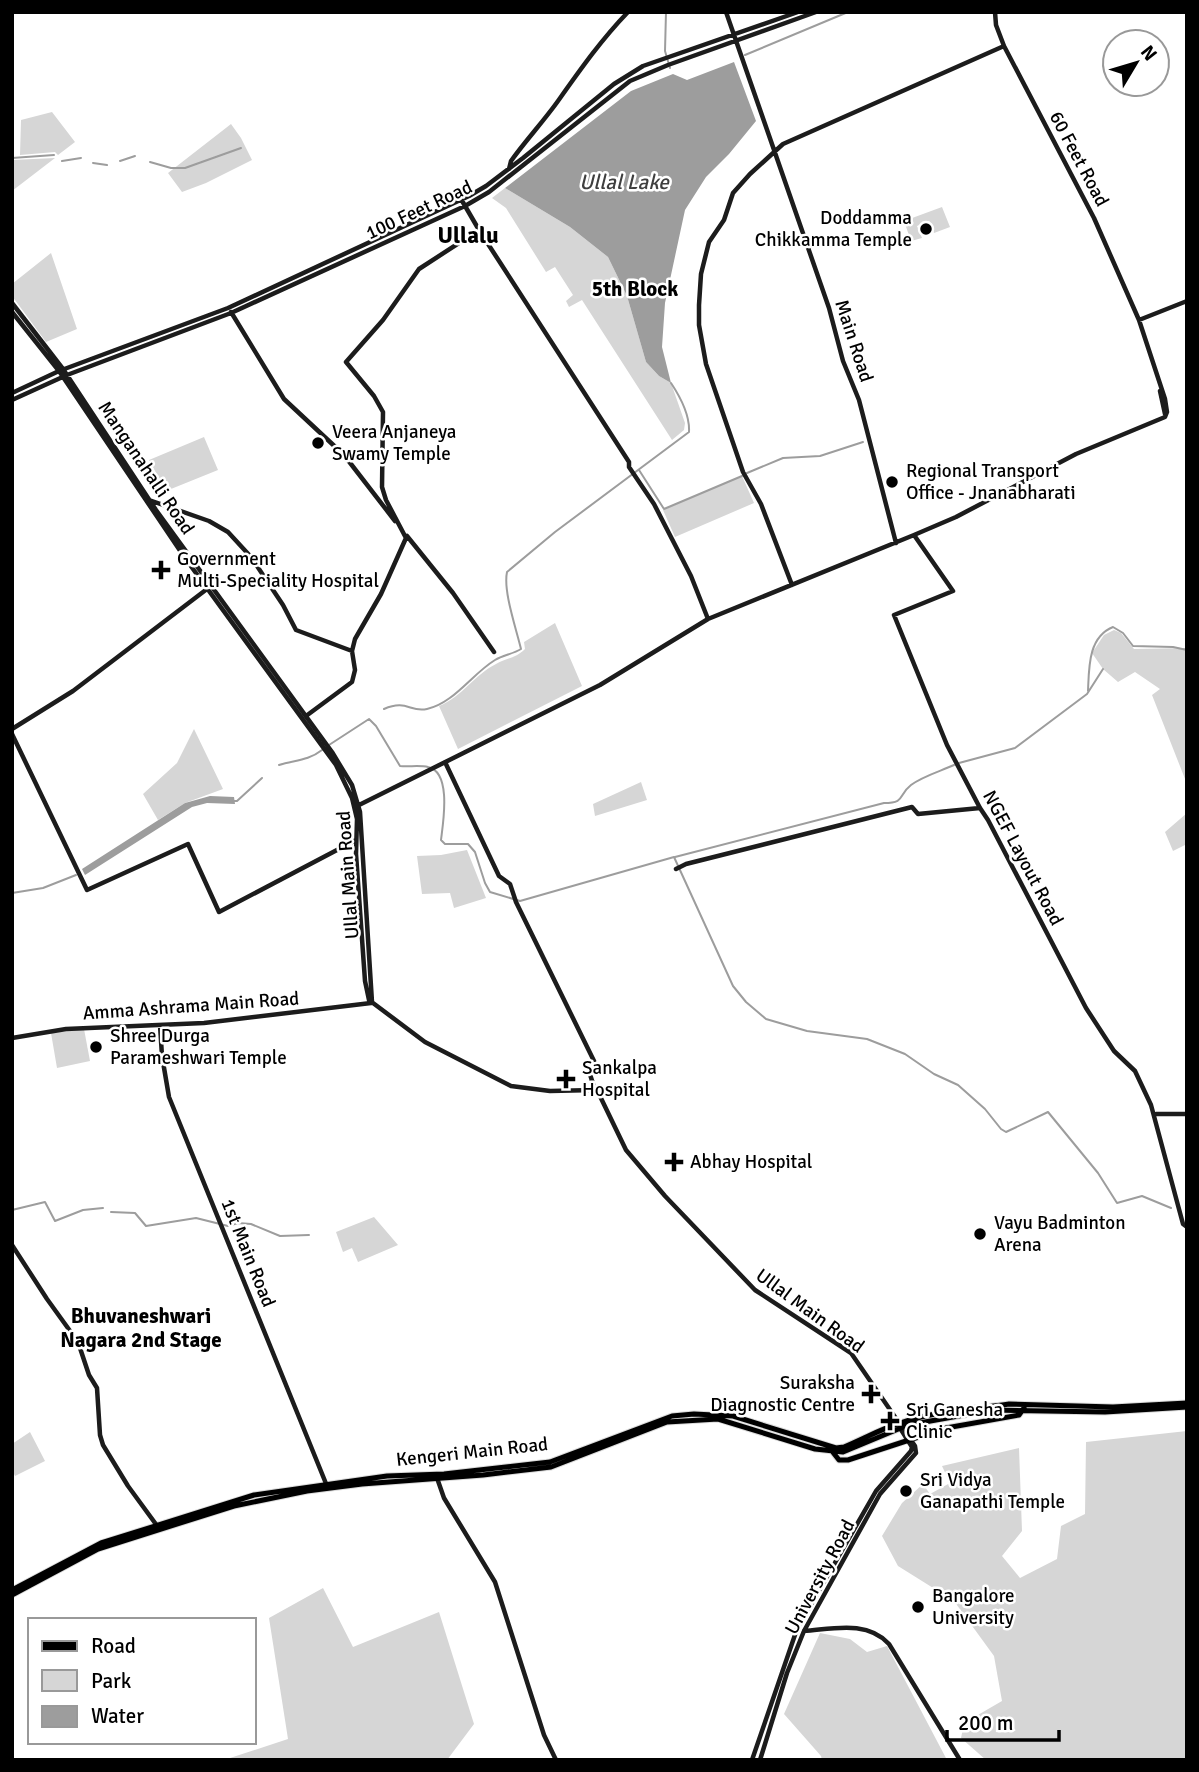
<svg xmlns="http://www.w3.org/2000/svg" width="1199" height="1772" viewBox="0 0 1199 1772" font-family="Signika,sans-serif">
<rect width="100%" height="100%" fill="#fff"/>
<path fill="#d6d6d6" d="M52,112L75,142L58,155L55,152L20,155L21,120Z
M231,124L241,138L252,160L206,183L182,192L168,173Z
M55,158L12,191V160Z
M505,188L570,227L608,257L627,296L646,362L659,376L671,383L685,423L684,430L672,440L582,300L569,307L566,301L573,295L555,267L546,272L506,208L492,198Z
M942,207L950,227L934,233L929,221L917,226L922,238L911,241L904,221Z
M51,253L77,329L46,342L12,296V284Z
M204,437L218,470L166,491L149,460Z
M742,476L754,503L675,537L663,510Z
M555,623L582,686L458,749L439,706C462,697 474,675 496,664C507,658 516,658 525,649L524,642Z
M1114,630L1121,633L1134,649L1187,648V784L1152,695L1160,689L1135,672L1118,682L1103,669L1092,653L1104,635Z
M194,729L223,789L185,803L158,820L143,794L177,763Z
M641,782L647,800L595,816L593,804Z
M1187,813V844L1173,851L1165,832Z
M467,850L486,898L454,908L450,893L422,894L417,856L441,855Z
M84,1029L90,1061L57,1068L51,1033Z
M374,1217L398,1245L358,1262L352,1248L343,1252L336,1232Z
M1187,1431V1760H1041L1032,1758L1027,1760H986L961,1738L964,1723L1002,1701L994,1656L954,1601L898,1566L882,1536L902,1503L923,1484L930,1494L950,1483L942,1466L1019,1448L1022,1531L1002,1556L1020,1578L1057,1559L1061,1526L1085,1514L1086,1442Z
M30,1432L45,1461L15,1476L12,1470V1444Z
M323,1588L353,1647L439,1612L474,1724L447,1760H230V1758L288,1739L269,1618Z
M820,1633L850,1639L867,1652L887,1646L947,1760H822L821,1756L784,1714Z"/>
<path fill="#9d9d9d" d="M734,62L756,121L729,154L706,177L685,210L665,303L662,347L671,383L659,376L646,362L627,296L608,257L570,227L505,188L631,91L673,74L687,80Z
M210,796L234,797L235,804L207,803L192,807L85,875L82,869L185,803Z"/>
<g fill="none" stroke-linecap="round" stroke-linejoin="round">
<path stroke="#9d9d9d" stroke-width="2" d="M666,12L665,51L670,68
M745,55L848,12
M12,158L54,155
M62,161L81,158
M120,161L135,156
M150,162L171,168H185L241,148
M93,163L107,165
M639,470L664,509L742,476
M747,473L783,458L820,456L863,442
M1088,691C1089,668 1088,637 1113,627L1123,633L1133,646L1173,647L1187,650
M384,709C407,699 410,713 427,709C454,703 472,674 495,660C503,655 513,654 521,649C516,628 503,591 507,572L555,532L689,432C690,415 681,398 671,383
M329,745L369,719L376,726L400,766C408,767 420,765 428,767C452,772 443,823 441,840L445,844H468L475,852L485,883L490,892L520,901L674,857L733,986L746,1002L766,1019L807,1031L867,1039L905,1054L934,1074L958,1085L985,1109L1001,1129L1006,1132L1048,1112L1098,1173L1117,1203L1142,1196L1171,1208
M959,763L1015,748L1087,694L1103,669
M279,765C295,760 308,761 322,750
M233,801H237L262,778
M675,857L884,803C906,803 898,795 911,785C923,776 941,771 954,765
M12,893L43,888L76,875
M12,1210L45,1202L55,1221L83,1210L103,1208
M111,1212L135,1213L146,1226L196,1218L228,1226L238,1223L251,1224L280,1236L309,1235"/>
<g stroke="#dbdbdb" stroke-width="7">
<path id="primary" d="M832,1451L839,1460H848L946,1428L1019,1415L1024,1408
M12,1590L101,1543L254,1495L387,1476L444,1474L550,1462L672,1416L694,1414L733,1416L836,1448L844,1447C863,1439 881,1429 900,1423C935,1411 973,1409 1009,1404L1113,1407L1187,1403
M12,1595L98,1549L234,1506L307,1491L362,1484L483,1475L551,1467L667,1422L718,1419L815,1449L843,1452L908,1425L992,1410L1105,1412L1187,1407"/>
</g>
<path stroke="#1c1c1c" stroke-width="4.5" d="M726,12L829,308L843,361L859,400L896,543
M509,169L511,161C526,140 543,122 558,101C580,70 601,40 628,12
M479,230L629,462V467L654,504L691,576L708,619
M12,303L63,369L156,510L332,752L352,785L360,812L372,1002
M12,312L59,371L185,558L336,765L352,798L357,819L356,854L365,981L369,1000L425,1042L511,1086L550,1091L595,1090L598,1092L626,1150L665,1196L755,1290L851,1353L915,1446L916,1453L880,1494L804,1631L787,1673L760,1760
M231,312L284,399L344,455L395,521
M1139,320L1187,301
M1160,391L1165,414
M12,393L59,371L228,308L469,196L486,186L523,158L614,84L643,66L798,12
M12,400L67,375L231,313L465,206L489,192L630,81L668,65L816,12
M149,500L209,521L228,532L251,557L283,605L296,630L352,651
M914,535L953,591L894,615L947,745L980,808L988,820L1086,1008L1114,1051L1135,1071L1151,1105L1183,1224L1187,1227
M407,536L453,593L494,652
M792,585L761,504L743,472L706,364L699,325V305L701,274L709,242L724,220L733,193L750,174L783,144L1004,46
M306,716L352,682L355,670L352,651L355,639L381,594L406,538L386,500L382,487L383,412L374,396L346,362L383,320L419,269L479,230L461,199
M12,729L73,691L207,589
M12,734L87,890L188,844L219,912L356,840
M445,762L499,876L510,884L516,902L594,1061L587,1065L595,1090
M355,807L600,685L708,619L914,535L956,517L1076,454L1165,417L1167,412L1165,399L1139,320L1094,218L1004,46L996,25L995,12
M676,869L686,864L912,807L918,814L980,808
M160,1025L162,1056L169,1097L327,1486
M12,1038L66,1029L204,1023L371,1003
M1156,1114H1187
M12,1245L47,1299L78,1342L89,1375L97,1388L100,1435L103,1445L128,1486L158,1527
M437,1478L444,1498L495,1582L544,1735L556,1760
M804,1631C833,1629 867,1620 889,1644L960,1760
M752,1760L797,1629L876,1491L911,1451L912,1447L900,1428"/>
<use href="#primary" stroke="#000" stroke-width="5"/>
</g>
<g fill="#000" stroke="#fff" stroke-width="2.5">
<circle cx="926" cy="229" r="7"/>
<circle cx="318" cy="443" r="7"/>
<circle cx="892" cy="482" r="7"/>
<path d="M157.5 559.5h7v7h7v7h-7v7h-7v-7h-7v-7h7z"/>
<circle cx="96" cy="1047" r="7"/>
<path d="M562.5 1068.5h7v7h7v7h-7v7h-7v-7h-7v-7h7z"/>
<path d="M670.5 1151.5h7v7h7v7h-7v7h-7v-7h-7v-7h7z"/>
<circle cx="980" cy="1234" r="7"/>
<path d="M867.5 1383.5h7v7h7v7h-7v7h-7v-7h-7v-7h7z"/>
<path d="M886.5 1410.5h7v7h7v7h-7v7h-7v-7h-7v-7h7z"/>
<circle cx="906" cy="1491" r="7"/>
<circle cx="918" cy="1607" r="7"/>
</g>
<g text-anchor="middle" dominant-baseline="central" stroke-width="5" stroke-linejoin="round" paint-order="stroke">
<g font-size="19" fill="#000" stroke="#fff">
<text transform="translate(1079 159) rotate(62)">60 Feet Road</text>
<text transform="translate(419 210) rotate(-25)">100 Feet Road</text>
<text transform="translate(854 341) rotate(72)">Main Road</text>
<text transform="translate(146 468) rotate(56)">Manganahalli Road</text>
<text transform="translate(1023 858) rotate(62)">NGEF Layout Road</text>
<text transform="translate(348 875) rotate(-94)">Ullal Main Road</text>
<text transform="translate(191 1006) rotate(-4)">Amma Ashrama Main Road</text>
<text transform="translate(248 1253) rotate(68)">1st Main Road</text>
<text transform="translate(810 1311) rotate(36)">Ullal Main Road</text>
<text transform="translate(472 1452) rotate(-6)">Kengeri Main Road</text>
<text transform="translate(820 1577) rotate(-62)">University Road</text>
</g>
<g font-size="19" fill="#000" stroke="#fff" text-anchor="start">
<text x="912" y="218" text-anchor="end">Doddamma<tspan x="912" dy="22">Chikkamma Temple</tspan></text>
<text x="332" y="432">Veera Anjaneya<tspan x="332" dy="22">Swamy Temple</tspan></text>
<text x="906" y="471">Regional Transport<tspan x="906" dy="22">Office - Jnanabharati</tspan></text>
<text x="177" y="559">Government<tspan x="177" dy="22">Multi-Speciality Hospital</tspan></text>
<text x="110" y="1036">Shree Durga<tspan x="110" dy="22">Parameshwari Temple</tspan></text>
<text x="582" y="1068">Sankalpa<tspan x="582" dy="22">Hospital</tspan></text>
<text x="690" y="1162">Abhay Hospital</text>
<text x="994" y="1223">Vayu Badminton<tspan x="994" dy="22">Arena</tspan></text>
<text x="855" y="1383" text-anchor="end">Suraksha<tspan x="855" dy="22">Diagnostic Centre</tspan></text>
<text x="906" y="1410">Sri Ganesha<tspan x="906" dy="22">Clinic</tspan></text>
<text x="920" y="1480">Sri Vidya<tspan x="920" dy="22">Ganapathi Temple</tspan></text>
<text x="932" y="1596">Bangalore<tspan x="932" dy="22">University</tspan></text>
</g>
<g font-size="21" font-style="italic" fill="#3e3e3e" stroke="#fff">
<text x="624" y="182">Ullal Lake</text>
</g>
<g font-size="21" font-weight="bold" fill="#000" stroke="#fff">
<text x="635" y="289">5th Block</text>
<text x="141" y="1316">Bhuvaneshwari<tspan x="141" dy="24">Nagara 2nd Stage</tspan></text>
</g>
<g font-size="23" font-weight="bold" fill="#000" stroke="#fff">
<text x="468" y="235">Ullalu</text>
</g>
</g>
<rect width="1199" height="1772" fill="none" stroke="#000000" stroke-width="28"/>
<rect x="28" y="1618" width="228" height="126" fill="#ffffff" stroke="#999999" stroke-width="2"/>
<rect x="42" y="1641" width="35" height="10" fill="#000000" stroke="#999999" stroke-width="2"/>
<text x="91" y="1653" font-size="21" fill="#000000">Road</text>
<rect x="42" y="1670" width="35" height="21" fill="#d6d6d6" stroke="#999999" stroke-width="2"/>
<text x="91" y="1688" font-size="21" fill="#000000">Park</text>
<rect x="42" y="1706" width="35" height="21" fill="#9d9d9d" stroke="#999999" stroke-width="2"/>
<text x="91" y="1723" font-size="21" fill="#000000">Water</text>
<g transform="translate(1136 63) rotate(52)"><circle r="33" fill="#ffffff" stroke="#999999" stroke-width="2"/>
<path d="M0-5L12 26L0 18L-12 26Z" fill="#000000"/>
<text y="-10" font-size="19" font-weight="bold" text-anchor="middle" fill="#000000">N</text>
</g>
<path d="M947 1730v10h112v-10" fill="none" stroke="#000000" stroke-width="3.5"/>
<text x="958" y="1730" font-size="21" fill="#000000" stroke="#ffffff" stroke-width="5" paint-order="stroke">200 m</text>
</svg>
